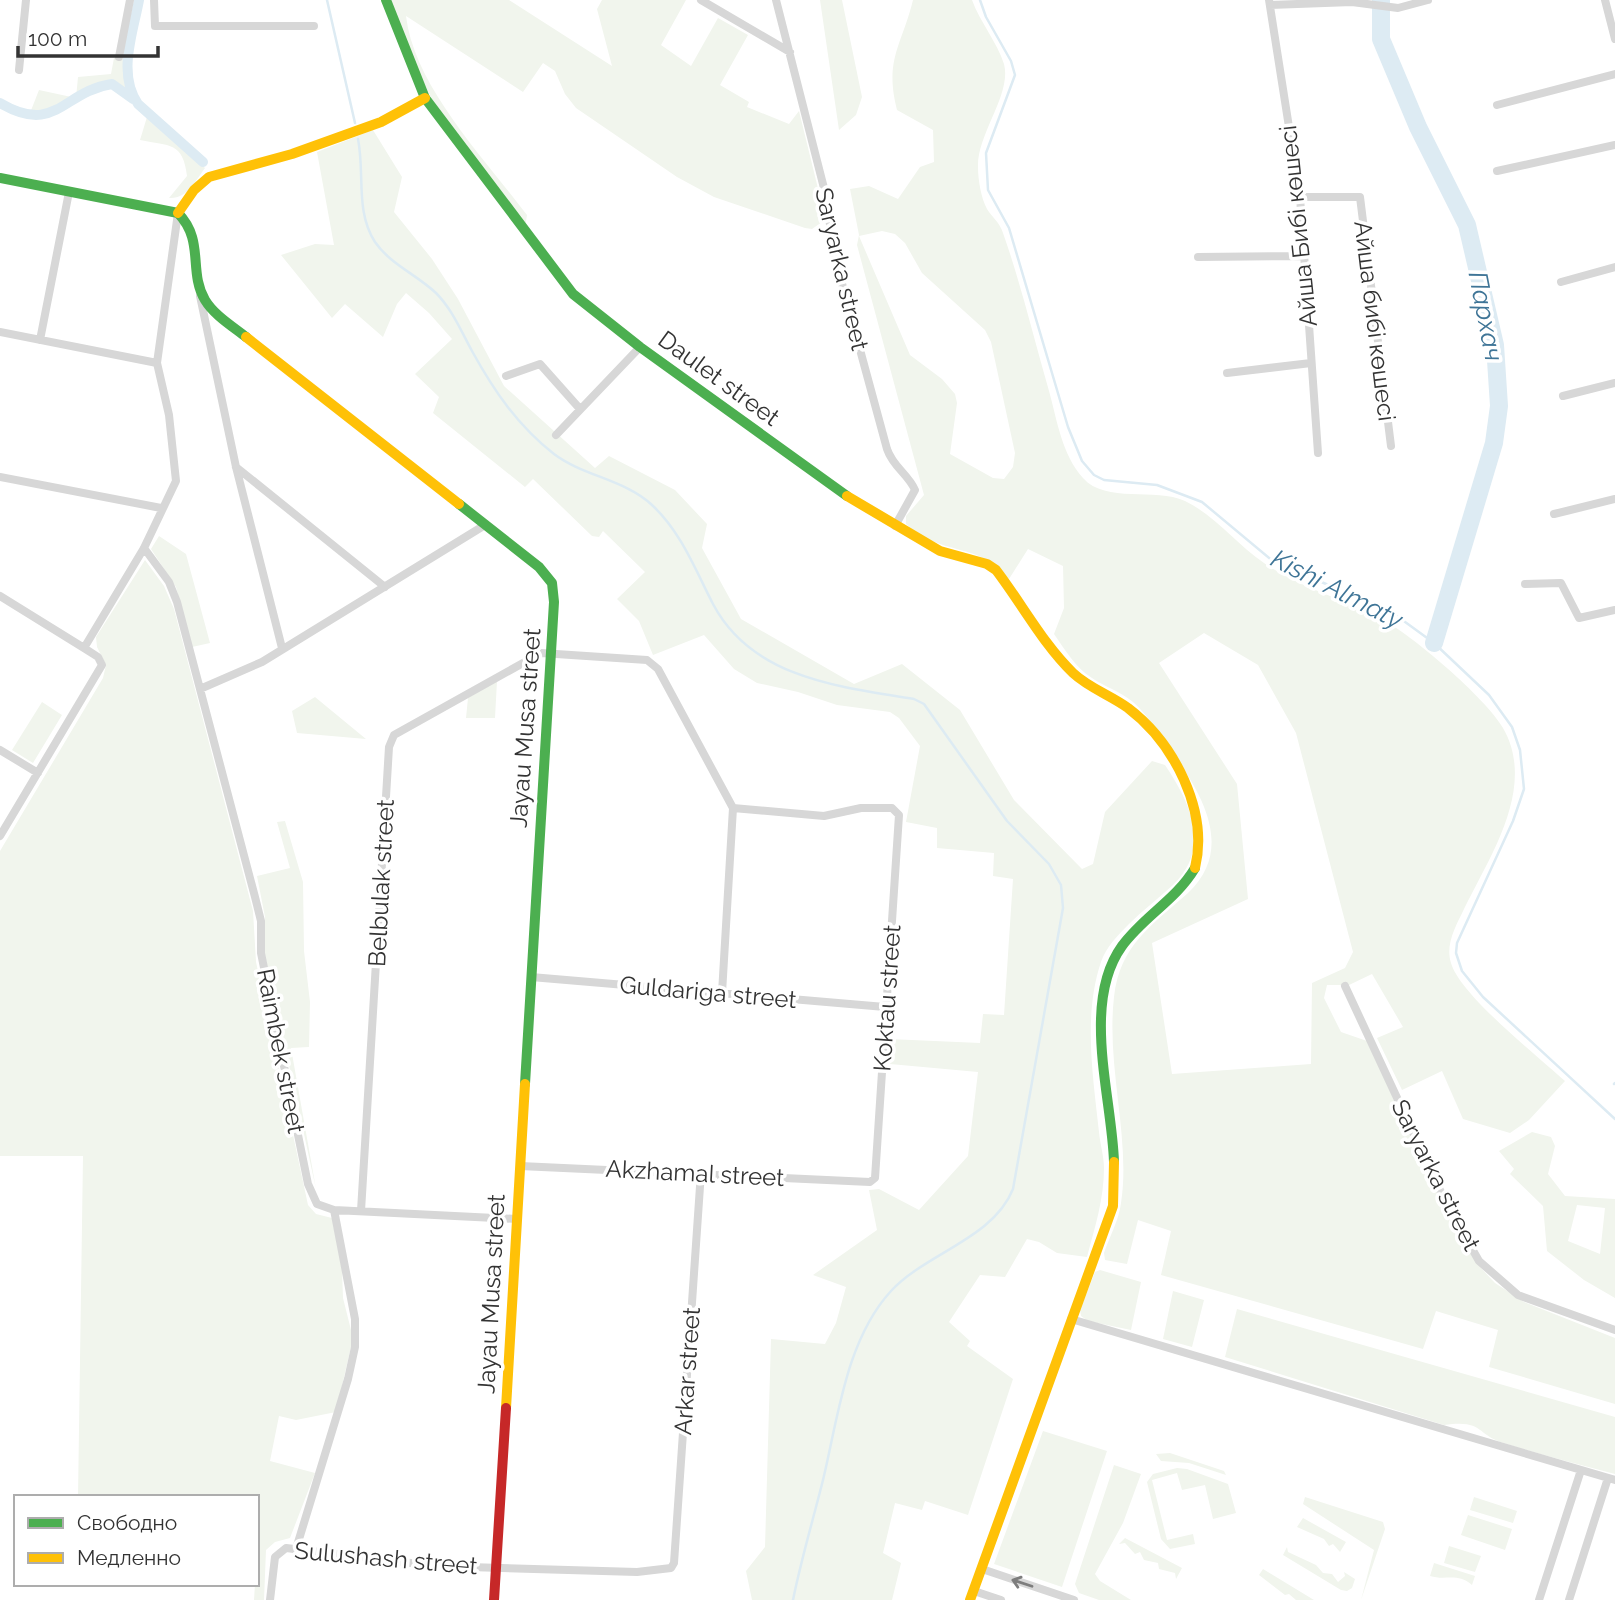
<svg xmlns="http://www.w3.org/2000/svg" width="1615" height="1600" viewBox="0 0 1615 1600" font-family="Raleway,sans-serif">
<rect width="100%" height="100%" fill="#fff"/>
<path fill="#f1f5ed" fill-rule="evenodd" d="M391,0H509L612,66L597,9L602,0H686L661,45L691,66L718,18L748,35L720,85L749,102L747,107L789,124L799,111L824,213L822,222L812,229L805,228L714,197L677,177L576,108L565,94L555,71L543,63L523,92L406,16C414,86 485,159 527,215L525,228L432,99L414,64Z
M820,0H842L862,97L856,115L839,130Z
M913,0H972C980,22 997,42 1004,64C1012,94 977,134 978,167C978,180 981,198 987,209C992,217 1000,223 1003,233C1021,284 1034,339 1049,391C1057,420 1062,455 1083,478C1106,504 1155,487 1185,501C1216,516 1236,544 1264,563C1300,588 1342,598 1380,618C1411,634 1486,698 1503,728C1537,787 1490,856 1464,909C1456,926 1445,944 1451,963C1460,995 1538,1056 1565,1081L1529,1120L1510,1133L1463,1119L1442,1071L1402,1090L1377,1038L1403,1027L1372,974L1349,985H1327L1324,998L1341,1032L1367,1041L1455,1229L1480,1267L1495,1283L1524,1302L1615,1338V1404L1489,1367L1498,1330L1436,1311L1423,1349L1161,1275L1171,1231L1138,1220L1127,1264L1105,1260L1104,1253C1109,1238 1119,1220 1121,1203C1131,1139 1106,1067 1114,997C1120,945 1151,926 1188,893C1236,848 1201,792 1169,748C1158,733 1147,714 1133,702C1120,691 1105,687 1092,678C1076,668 1065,650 1054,634L1064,608L1063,566L1028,549L1009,579C979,541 941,557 906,524V516L924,495L857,245L859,235L850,189L869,186L898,199L920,167L934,162L933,130L897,110C884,60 902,45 913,0ZM882,231L895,234L905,243L922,273L985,330L991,342L1015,453L1013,467L1004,479L993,478L950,454L957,403L955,394L942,379L910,355L859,236ZM1204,633L1258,665L1296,733L1353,952L1345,968L1312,983L1311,1064L1172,1074L1152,943L1248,899L1237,784L1159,663Z
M114,58L125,59L126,90L118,83L108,82L52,111L30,113L39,90L76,98L78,77L111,74Z
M147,117L205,168C195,181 188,199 169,198L187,176C183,142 170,146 140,140Z
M373,130L402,177L394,212L432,259L458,299L504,386L595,468L609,456L675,490L707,524L702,548L741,619L854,684L902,664L960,710L1014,800L1082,869L1093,864L1105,812L1152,761L1165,765C1190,802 1212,848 1173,885C1159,898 1143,910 1129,924C1118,935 1106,947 1101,962C1083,1015 1093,1077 1099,1132C1100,1144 1104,1156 1104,1168C1104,1199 1095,1227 1087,1257L1057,1253L1039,1242L1027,1239L1005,1277L980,1275L949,1322L970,1341L967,1346L1013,1379L968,1515L925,1501L922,1510L895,1503L883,1553L901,1563L892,1600H752L746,1571L765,1547L771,1339L825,1344L836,1323L846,1287L813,1275L877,1230L869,1190L879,1189L919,1210L968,1156L978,1072L890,1064L889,1039L980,1043L983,1014L1004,1015L1013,879L993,876L994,853L937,848V828L906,822L920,746L899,718L890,712L837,705L798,692L757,683L734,669L704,635L653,655L639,621L617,599L645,572L603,531L599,537L592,536L533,479L525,487L433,413L439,397L415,374L452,339L429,313L406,293L397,304L383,337L345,304L332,318L281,255L315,244L334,245L317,152Z
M159,536L186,554L210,643L192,647L176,587L151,549Z
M145,560L164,586L174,609L253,911L256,962L308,1205L316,1214L332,1218L342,1270L343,1298L353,1338L336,1412L296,1420L279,1416L270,1461L315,1473L290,1538L275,1542L266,1550L264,1600H254L255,1584H257V1497H78L83,1156H0V851L103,678L106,665L97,647L96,637Z
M497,681L495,718H466L468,698Z
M315,697L366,739L297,733L292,711Z
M42,702L62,715L33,763L12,750Z
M285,821L303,882L304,951L310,1002L309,1047L291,1048L316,1189L263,946L265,917L257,876L290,868L277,822Z
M1532,1132L1551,1137L1555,1146L1548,1174L1565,1196L1615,1199V1298L1584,1280L1547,1251L1543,1206L1510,1174L1514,1169L1499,1151ZM1577,1205L1605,1208L1600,1254L1568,1241Z
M1100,1270L1141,1282L1131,1330L1088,1321L1081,1316L1080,1310L1095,1272Z
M1173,1291L1204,1300L1192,1347L1163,1339Z
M1237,1309L1615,1417V1474C1578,1464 1541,1455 1504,1443C1476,1435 1484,1419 1444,1425L1225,1357Z
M1043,1431L1107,1451L1062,1587L994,1564Z
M1170,1453L1224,1471L1226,1475L1189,1463L1161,1461L1156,1454Z
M1114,1465L1141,1474L1123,1523L1095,1574L1100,1581L1131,1600H1099L1079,1593L1075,1584Z
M1177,1468L1187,1469L1228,1484L1236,1513L1213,1519L1205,1485L1182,1490L1177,1473L1152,1480L1167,1540L1193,1534L1195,1544L1170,1549L1161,1539L1147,1482L1153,1474Z
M1305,1497L1383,1522L1385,1529L1361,1600L1374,1550L1303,1504Z
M1474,1497L1517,1511L1513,1523L1470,1510Z
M1468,1515L1512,1529L1505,1550L1461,1535Z
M1303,1518L1346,1542L1340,1552L1333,1544L1329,1546L1324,1539L1297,1527Z
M1125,1538L1182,1568L1176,1579L1175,1573L1159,1569L1158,1563L1144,1560L1140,1552L1135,1554L1125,1543L1119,1544Z
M1449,1546L1481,1556L1475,1572L1444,1563Z
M1287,1547L1288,1552L1316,1565L1323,1573L1332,1574L1338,1582L1345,1576L1344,1572L1355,1579L1352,1588L1347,1591L1341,1590L1283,1555Z
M1434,1563L1475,1576L1472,1585C1457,1572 1446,1581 1430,1576Z
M1263,1569L1314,1600H1296L1289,1594L1285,1595L1259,1575Z"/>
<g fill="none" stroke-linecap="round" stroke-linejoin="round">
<path stroke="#ddebf3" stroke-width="2.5" d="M327,0L355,123
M980,0L986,17L1011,61L1015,75L986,153L988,190L1009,228L1068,427L1082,461L1094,475L1104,480L1157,485L1202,502L1274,562L1390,611L1434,643L1489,695L1512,727L1520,750L1524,789L1513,821L1457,943L1456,953L1462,971L1483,997L1615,1119
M358,139C365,174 355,211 375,242C390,264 417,275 436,293C452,309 461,331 472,351C494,391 518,426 554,454C583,476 626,480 652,505C681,532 695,569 713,604C752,678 839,687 914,699L924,704L1007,821L1049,864L1061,885L1063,908L1013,1189C993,1239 926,1253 891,1291C846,1340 838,1418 823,1480C813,1520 801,1560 793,1600
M1614,1084L1615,1083"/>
<path stroke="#ddebf3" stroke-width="10" d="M139,0C133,33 117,74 138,104L203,162
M0,103C56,136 63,91 112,84L133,99"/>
<path stroke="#ddebf3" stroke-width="18" d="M1381,0V39L1418,127L1467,225L1495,345L1499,406L1494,443L1434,643"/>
<path stroke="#d7d7d7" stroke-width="8" d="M154,0L155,26H314
M701,0L790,52
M776,0L826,196L834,254L887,449C893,467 908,474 915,490L895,526
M1269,0L1300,197L1318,453
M1605,0L1615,39
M1270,5L1352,2L1398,8L1428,0
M119,57L130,0
M19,70L26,0
M1497,105L1615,74
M1497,171L1615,145
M1300,197H1360L1391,446
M1198,257L1302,256
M1561,282L1615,267
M200,296L236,467L282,648
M0,332L157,363L169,415L176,481L144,548L84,648
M40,340L69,192
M157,363L178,213
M1227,373L1311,363
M506,376L540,364L580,409
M1563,396L1615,383
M556,435L640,347
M236,467L385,587
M0,477L161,508
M1554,514L1615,499
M144,548L169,582L177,602L255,897L261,921V953L308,1184L317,1204L334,1210L517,1219
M1525,584L1561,583L1579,618L1615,610
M0,596L84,648L98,657L102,665L0,836
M200,689L262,662L485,525
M0,750L38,773
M531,977L885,1007
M1345,986L1446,1203L1479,1261L1518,1295L1615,1330
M722,993L733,808
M520,1166L870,1182L875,1178L899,815L892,808H861L824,816L733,808
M361,1211L389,747L394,735L541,653L647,660L658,669L733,808
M1071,1319L1615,1480
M296,1549L348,1379L355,1347V1319L334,1210
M982,1569L1074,1600
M974,1591L1001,1600
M270,1600L275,1557L286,1548L436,1566L637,1572L671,1568L674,1563L701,1172
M1539,1600L1581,1470
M1569,1600L1608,1478"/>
<path stroke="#4caf50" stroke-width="10" d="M386,0L425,98L573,294L640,347L847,496
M0,178L178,213C205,241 188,271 205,300C214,315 232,326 246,337
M459,504L539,567L552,583L554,602L525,1084
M1114,1162C1112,1097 1081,1003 1122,946C1144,916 1176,900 1195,868"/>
<path stroke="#ffc107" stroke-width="10" d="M178,213L194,190L209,177L292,154L381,122L425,98
M246,337L459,504
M847,496L940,551L987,564L996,570C1022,604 1043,644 1073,673C1089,688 1110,695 1128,708C1174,743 1209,811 1195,868
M506,1408L525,1084
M970,1600L1113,1206L1114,1162"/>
<path stroke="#c62828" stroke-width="10" d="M494,1600L506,1408"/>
</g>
<defs><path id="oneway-shaft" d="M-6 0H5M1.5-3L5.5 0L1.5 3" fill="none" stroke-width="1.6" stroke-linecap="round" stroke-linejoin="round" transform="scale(1.75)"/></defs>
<use stroke="#7d7d7d" href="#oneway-shaft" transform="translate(1022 1583) rotate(-162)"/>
<g text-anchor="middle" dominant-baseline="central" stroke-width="7" stroke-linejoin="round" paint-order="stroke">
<g font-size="24" fill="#333" stroke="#fff">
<text transform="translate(1298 226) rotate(-96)">Айша Бибі көшесі</text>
<text transform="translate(842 269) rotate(77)">Saryarka street</text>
<text transform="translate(1375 321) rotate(83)">Айша бибі көшесі</text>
<text transform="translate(719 378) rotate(36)">Daulet street</text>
<text transform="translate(525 728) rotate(-86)">Jayau Musa street</text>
<text transform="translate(381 883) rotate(-87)">Belbulak street</text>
<text transform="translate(708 992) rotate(5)">Guldariga street</text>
<text transform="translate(887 998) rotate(-86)">Koktau street</text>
<text transform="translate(281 1051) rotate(79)">Raimbek street</text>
<text transform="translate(695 1173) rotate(3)">Akzhamal street</text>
<text transform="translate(1436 1175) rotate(63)">Saryarka street</text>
<text transform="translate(491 1294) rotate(-87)">Jayau Musa street</text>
<text transform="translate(687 1371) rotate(-86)">Arkar street</text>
<text transform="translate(386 1558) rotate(5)">Sulushash street</text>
</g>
<g font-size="26" font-style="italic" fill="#3f7597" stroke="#fff">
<text transform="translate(1486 316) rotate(79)">Пархач</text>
<text transform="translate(1337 589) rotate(27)">Kіshі Almaty</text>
</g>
</g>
<rect x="14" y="1495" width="245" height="91" fill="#ffffff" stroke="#adadad" stroke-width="2"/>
<rect x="28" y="1518" width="35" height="10" fill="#4caf50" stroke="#adadad" stroke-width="2"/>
<text x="77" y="1530" font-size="21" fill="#333333">Свободно</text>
<rect x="28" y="1553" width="35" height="10" fill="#ffc107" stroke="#adadad" stroke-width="2"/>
<text x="77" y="1565" font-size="21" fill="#333333">Медленно</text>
<path d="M18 46v10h140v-10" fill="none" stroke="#333333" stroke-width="3.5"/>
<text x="28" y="46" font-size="21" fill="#333333" stroke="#ffffff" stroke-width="5" paint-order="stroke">100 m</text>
</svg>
